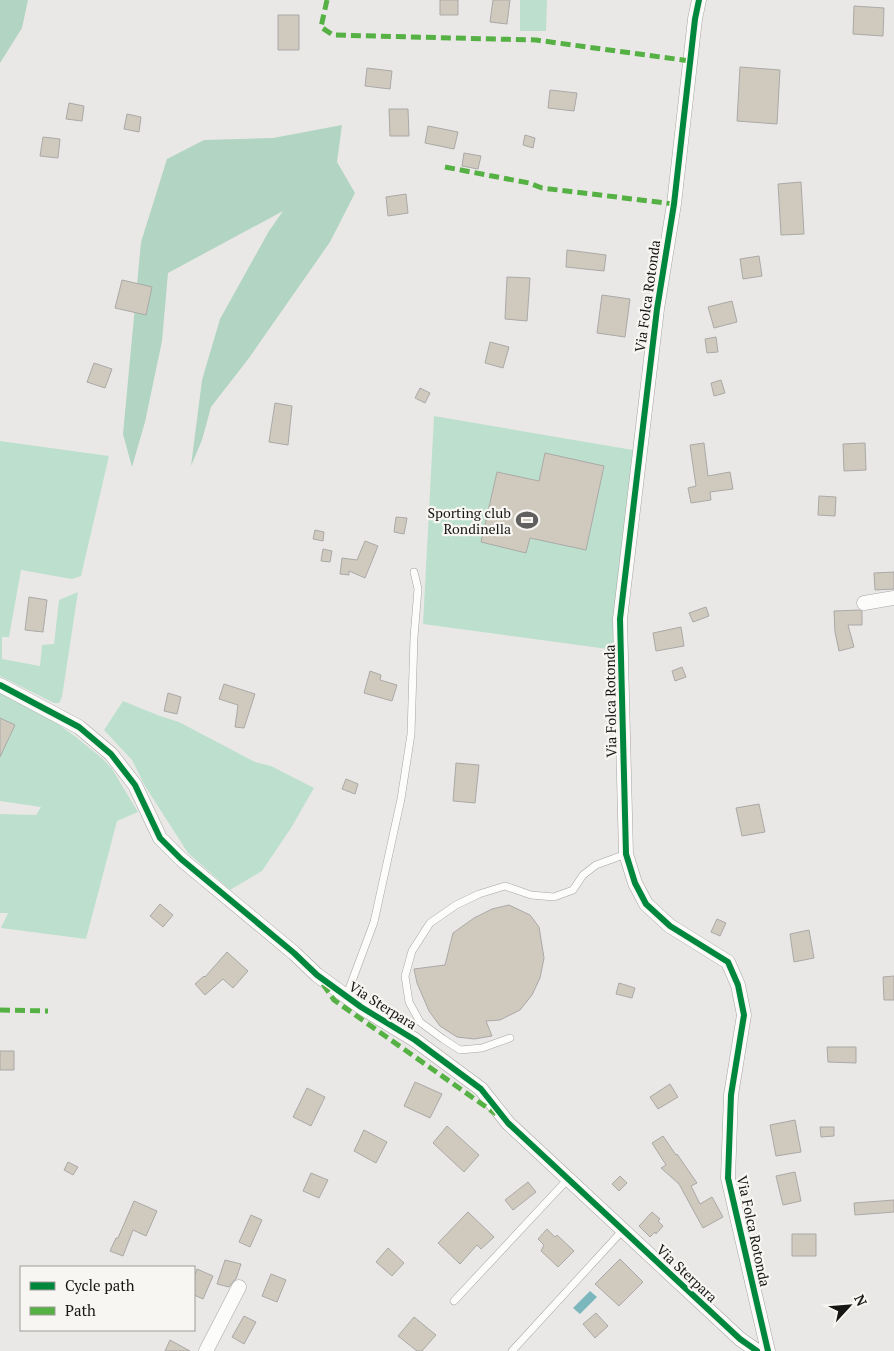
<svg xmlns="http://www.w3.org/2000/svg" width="894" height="1351" viewBox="0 0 894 1351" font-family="'PT Serif',serif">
<rect width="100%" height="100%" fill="#eae8e6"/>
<path fill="#bde0ce" d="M520,0H547L546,31H520Z
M434,416L633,450L617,589L615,650L423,624Z
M0,441L109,456L81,576L72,579L21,570L9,637H2V659L40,666L42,645L54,644L59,600L78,592L62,697L59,703H54L0,676Z
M0,690L54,721L76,737L103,759L112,769L138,812L117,821L86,939L1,928L8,913H0V814L36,815L41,807L0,801Z
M123,701L160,716L179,722L255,762L271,766L314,788L291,828L262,871L230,890L188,853L145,786L132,760L104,730Z"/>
<path fill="#b1d5c2" d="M0,0H28L22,28L0,63Z
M342,125L337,162L355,193L330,242L249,358L211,407L202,440L191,466L202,380L220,319L269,231L283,211L168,273L162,341L145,422L132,467L123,434L141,242L167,159L204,140L273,138Z"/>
<path fill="#7cb7bd" d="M590,1291L597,1297L580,1314L573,1308Z"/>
<path fill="#d0cabe" stroke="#aaa9a7" d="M440,0H458V15H440Z
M493,0H510L507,24L490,22Z
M854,6L884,8L883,36L853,34Z
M278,15H299V50H278Z
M740,67L780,70L777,124L737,121Z
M367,68L392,71L390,89L365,86Z
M550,90L577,93L574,111L548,108Z
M69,103L84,106L82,121L66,119Z
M389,109H408L409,136H390Z
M127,114L141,117L139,132L124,129Z
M428,126L458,132L454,149L425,143Z
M525,135L535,138L533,148L523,145Z
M43,137L60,139L58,158L40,156Z
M464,153L481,156L478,169L462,166Z
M801,182L804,234L781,235L778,184Z
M406,194L408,213L388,216L386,197Z
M567,250L606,255L604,271L566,267Z
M759,256L762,276L743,279L740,259Z
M507,277L530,278L527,321L505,319Z
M122,280L152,287L146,315L115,308Z
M602,295L630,299L625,337L597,333Z
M732,301L737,322L714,328L708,307Z
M716,337L718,352L707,353L705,339Z
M490,342L509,347L503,368L485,363Z
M94,363L112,369L105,388L87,382Z
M721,380L725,393L714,396L711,383Z
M420,388L430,393L425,403L415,398Z
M275,403L292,406L288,445L269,442Z
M704,443L708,476L730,472L733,489L710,492L711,500L691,503L688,488L696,486L690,445Z
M865,443L866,470L844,471L843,444Z
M545,453L604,466L586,550L530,538L526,553L481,542L497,472L539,481Z
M819,496L836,497L835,516L818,515Z
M396,517L407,518L404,534L394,532Z
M315,530L324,532L323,541L313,539Z
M365,541L378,546L365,578L349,571V575L340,574L342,558L357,560Z
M323,549L332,551L330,562L321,561Z
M894,572V589L875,590L874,573Z
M29,597L47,600L43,632L25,630Z
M706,607L709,616L693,622L689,613Z
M859,610L862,611V625H848L854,647L839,651L835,632L834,611Z
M681,627L684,646L656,651L653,633Z
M682,667L686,677L675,681L672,671Z
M370,671L381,675L380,680L397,685L392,701L364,693Z
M224,684L255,694L244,728L235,727L238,705L219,699Z
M168,693L181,697L177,714L164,711Z
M0,718L15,725L0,757Z
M456,763L479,765L475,803L453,801Z
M346,779L358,784L355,794L342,789Z
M759,804L765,832L742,836L736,808Z
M160,904L173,915L163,927L150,916Z
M509,905L530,915L539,927L544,958L540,978L532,995L520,1010L500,1020L486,1021L492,1036L474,1039L457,1037L440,1026L429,1011L417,983L414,969L445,965L453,933L474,918L492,909Z
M717,919L726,923L720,936L711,932Z
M809,930L814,958L794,962L790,934Z
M227,952L248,971L233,988L223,979L205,995L195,984L204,976L205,977Z
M894,976V1000H884L883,977Z
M619,983L635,988L632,998L616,994Z
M827,1047H856V1063L828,1062Z
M0,1051H14V1070H0Z
M415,1082L442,1094L430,1118L404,1106Z
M670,1084L678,1097L658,1109L650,1097Z
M307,1088L325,1097L311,1126L293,1117Z
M795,1120L801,1152L776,1156L770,1125Z
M447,1126L479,1155L464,1172L433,1143Z
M820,1127H834V1136L821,1137Z
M364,1130L387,1142L376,1163L354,1151Z
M663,1136L676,1155L677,1154L697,1183L691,1186L700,1204L712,1197L723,1217L703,1228L679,1184L661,1168L666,1165L652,1143Z
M68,1162L78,1167L73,1175L64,1170Z
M795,1172L801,1201L783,1205L776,1176Z
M311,1173L328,1180L319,1198L303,1191Z
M620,1176L627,1183L619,1191L612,1184Z
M528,1182L536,1192L513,1210L505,1200Z
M894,1200V1212L855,1215L854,1203Z
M134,1201L157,1211L146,1236L133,1230L123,1256L110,1251L116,1238H118Z
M468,1212L494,1237L481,1249L477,1245L460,1264L438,1243Z
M652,1212L660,1219L658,1221L663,1226L656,1234L655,1232L650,1237L639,1226Z
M251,1215L262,1220L250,1247L239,1242Z
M547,1229L555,1237L557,1235L574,1251L558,1267L541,1251L544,1245L538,1239Z
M792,1234H816V1256H792Z
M388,1248L404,1263L392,1276L376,1262Z
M620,1259L643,1282L619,1306L595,1284Z
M225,1260L241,1264L236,1279L232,1283L229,1287L217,1284Z
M197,1269L213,1276L203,1299L194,1295V1277Z
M271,1274L286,1280L277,1302L262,1296Z
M596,1313L608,1326L595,1338L583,1324Z
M244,1316L256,1322L244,1344L232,1337Z
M414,1317L436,1335L422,1351H417L398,1336Z
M170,1340L190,1351H165Z"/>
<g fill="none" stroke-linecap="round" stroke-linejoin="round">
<g stroke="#a7a5a4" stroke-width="8">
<path id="service" d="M346,997L374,922L401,799L411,734L414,637L418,589L414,572
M510,1038L482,1048L460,1050L443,1039L420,1022L409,1002L405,976L412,951L430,923L456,905L479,894L505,886L531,895L554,897L573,890L583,875L596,865L626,854
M454,1301L568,1179
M512,1351L623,1230"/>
</g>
<g stroke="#a7a5a4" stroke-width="15">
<path id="minor" d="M699,0L695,19L674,204L657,309L620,619L626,854L635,883L646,904L670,926L728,962L738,985L744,1015L731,1095L728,1178L768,1351
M864,603L894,598
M0,685L79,727L111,754L135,785L160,838L181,859L294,953L317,975L361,1007L415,1040L481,1089L508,1123L740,1339L757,1351
M206,1351L239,1287"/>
</g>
<use href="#service" stroke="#fcfcfb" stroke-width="7"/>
<use href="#minor" stroke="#fcfcfb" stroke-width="14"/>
<path stroke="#55b144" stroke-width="5" stroke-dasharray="10 5" stroke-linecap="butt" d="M327,0L321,27L333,35L536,40L690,61
M445,167L529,183L542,188L674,204
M323,984L334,1000L496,1114
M0,1010L48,1011"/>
<g stroke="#f8f6f2" stroke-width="9">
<path id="cycleway" d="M699,0L695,19L674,204L657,309L620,619L626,854L635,883L646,904L670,926L728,962L738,985L744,1015L731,1095L728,1178L768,1351
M0,685L79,727L111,754L135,785L160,838L181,859L294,953L317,975L361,1007L415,1040L481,1089L508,1123L740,1339L757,1351"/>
</g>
<use href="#cycleway" stroke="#00873e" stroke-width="6"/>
</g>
<defs>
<g id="stadium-bare" transform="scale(1.725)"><path d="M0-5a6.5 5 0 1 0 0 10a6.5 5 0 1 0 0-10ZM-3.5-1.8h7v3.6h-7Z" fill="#60605e" stroke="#f8f6f2" stroke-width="2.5" paint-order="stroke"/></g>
</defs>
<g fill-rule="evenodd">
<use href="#stadium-bare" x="527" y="520"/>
</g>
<g text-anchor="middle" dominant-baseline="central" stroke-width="4.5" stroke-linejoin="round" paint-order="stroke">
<g font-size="14" fill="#161614" stroke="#f8f6f2">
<text transform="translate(647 296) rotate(-82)">Via Folca Rotonda</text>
<text transform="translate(610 701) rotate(-91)">Via Folca Rotonda</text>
<text transform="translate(383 1005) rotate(32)">Via Sterpara</text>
<text transform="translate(754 1231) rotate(78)">Via Folca Rotonda</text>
<text transform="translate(687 1273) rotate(43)">Via Sterpara</text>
</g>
<g font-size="14" fill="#161614" stroke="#f8f6f2" text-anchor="end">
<text x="511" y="512">Sporting club<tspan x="511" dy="16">Rondinella</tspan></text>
</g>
</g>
<rect x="20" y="1266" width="175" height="65" fill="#f8f6f2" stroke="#9e9c99"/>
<rect x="30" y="1282" width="25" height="8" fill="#00873e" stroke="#9e9c99"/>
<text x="65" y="1291" font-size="15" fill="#161614">Cycle path</text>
<rect x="30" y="1307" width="25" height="8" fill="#55b144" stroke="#9e9c99"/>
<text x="65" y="1316" font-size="15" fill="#161614">Path</text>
<g transform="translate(849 1306) rotate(64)" stroke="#f8f6f2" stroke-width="4" paint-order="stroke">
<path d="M0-4L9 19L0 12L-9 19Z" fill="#161614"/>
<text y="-8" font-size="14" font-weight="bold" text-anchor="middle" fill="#161614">N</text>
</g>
</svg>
